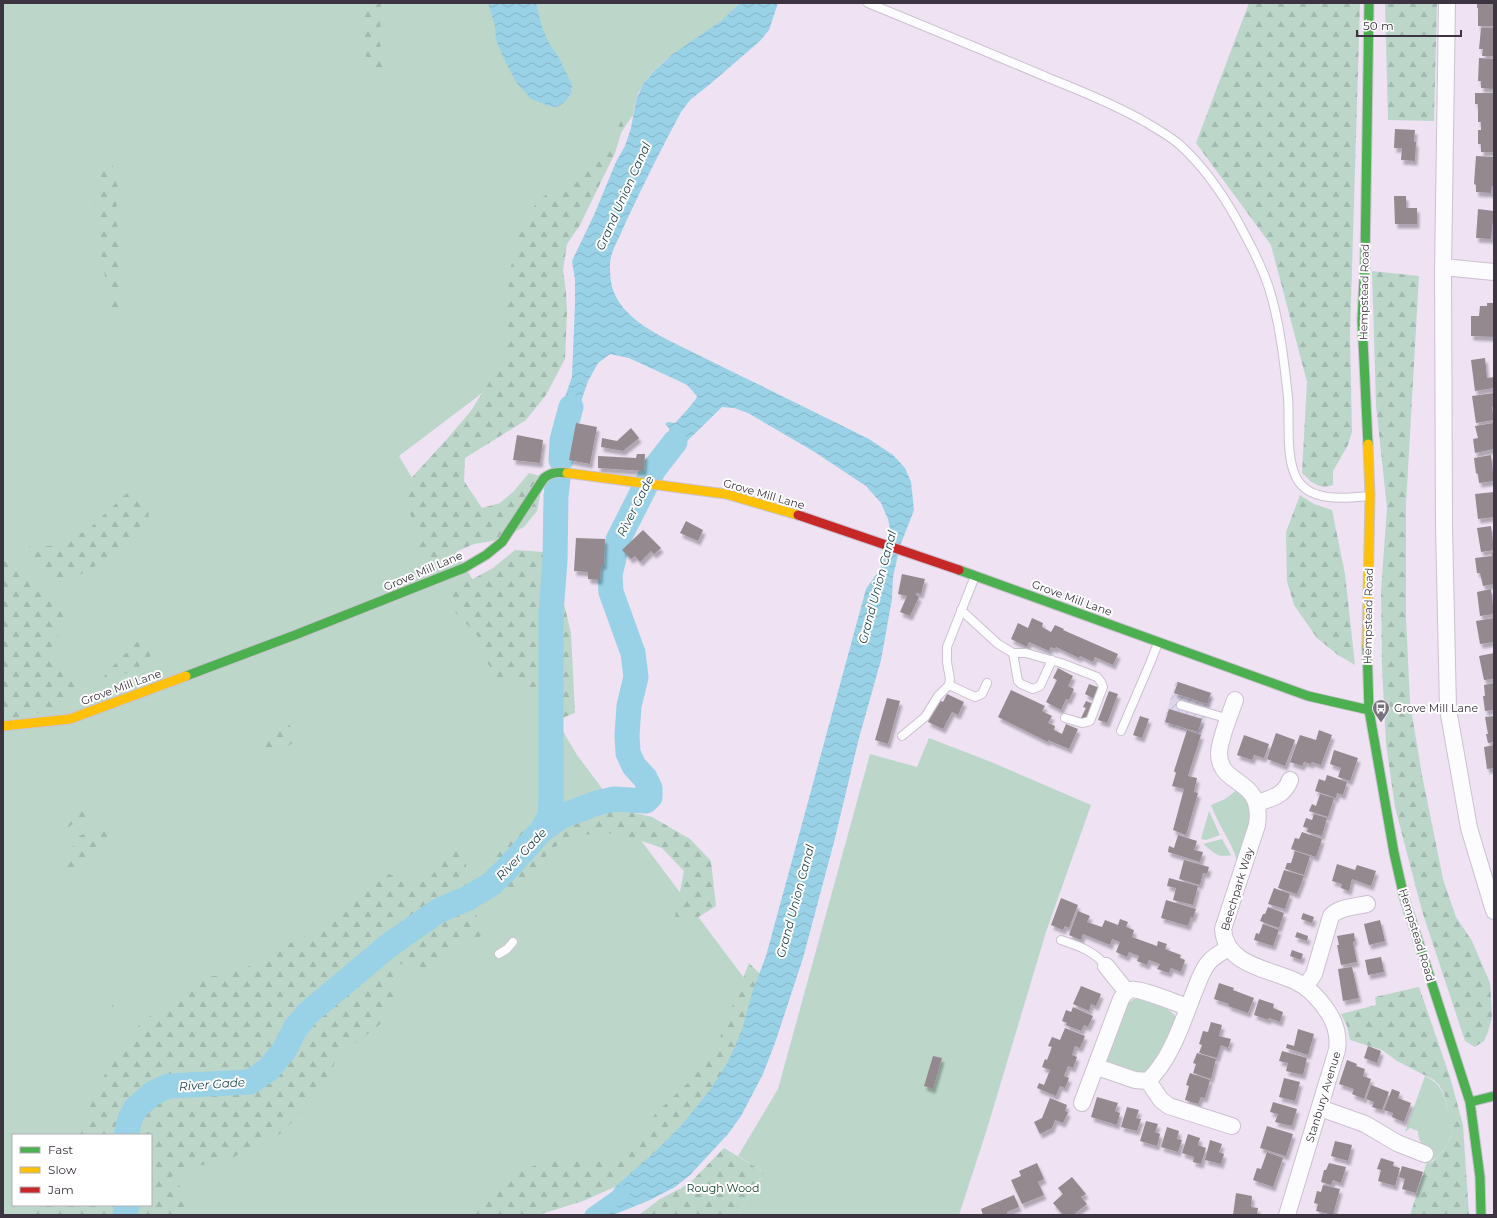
<svg xmlns="http://www.w3.org/2000/svg" width="1497" height="1218" viewBox="0 0 1497 1218" font-family="Montserrat,sans-serif">
<defs>
<pattern id="industrial-furrows" width="10" height="10" patternUnits="userSpaceOnUse"><rect width="10" height="10" fill="#ddd5e9"/><path d="M-1 1l2-2M0 10L10 0M9 11l2-2" fill="none" stroke="#bfb7c9"/></pattern>
<pattern id="forest-firs" width="22" height="20" patternUnits="userSpaceOnUse"><rect width="22" height="20" fill="#bcd7ca"/><path d="M5 1l3.5 6h-7zM16 11l3.5 6h-7z" fill="#a2b9af"/></pattern>
<pattern id="water-waves" width="16" height="10" patternUnits="userSpaceOnUse"><rect width="16" height="10" fill="#99d1e6"/><path d="M0 5q4-4 8 0t8 0" fill="none" stroke="#85b4c6"/></pattern>
<filter id="shadow"><feDropShadow dx="2.5" dy="4.5" stdDeviation="1" flood-color="#0004"/></filter>
</defs>
<rect width="100%" height="100%" fill="#eee2f3"/>
<path fill="url(#industrial-furrows)" d="M1176,681L1213,693L1201,735L1163,724Z"/>
<path fill="#bcd7ca" fill-rule="evenodd" d="M3,3H740C733,9 727,17 720,22C692,43 646,65 636,100C634,105 634,110 633,115L522,277L506,375L399,456L577,755L753,990L634,1170L615,1187L530,1215H3ZM13,1135H151V1205H13Z
M929,738L991,762L1091,805L1046,932L987,1129L959,1215H738L764,1172L738,1156L778,1089L870,754L917,767Z
M1238,789L1249,802L1251,822L1237,861C1232,842 1218,825 1211,805L1225,799Z
M1209,811L1220,835L1206,840L1201,839Z
M1222,839L1231,855C1216,858 1215,853 1203,844Z
M1134,999H1139C1152,1004 1171,1006 1177,1019L1152,1069L1142,1076L1107,1062L1106,1058L1127,1004Z
M1425,1076C1440,1084 1443,1090 1447,1107C1449,1114 1452,1122 1452,1128C1452,1144 1438,1158 1426,1165L1428,1149C1421,1144 1418,1140 1418,1131L1410,1128L1405,1132Z"/>
<path fill="url(#forest-firs)" d="M362,3H381L380,44L389,71L383,79L370,65L360,45Z
M1249,3H1360L1350,336L1352,432L1348,445L1333,471V485C1319,490 1311,482 1302,473L1307,382L1271,245L1196,143Z
M1385,3H1437L1434,121L1388,120Z
M620,110H628L615,153L580,225L567,244L563,270L566,292L567,312L565,359L546,395L526,420L465,458L464,481L482,508L500,503L514,491L529,473L544,477L537,511L524,527L498,540L474,544L442,558L421,559L404,486L447,439L470,412L492,378L503,366L508,339L507,300L510,271L518,235L537,201L560,185L578,182L618,137Z
M112,163L118,188L116,216L121,251L122,309L114,314L109,312V298L100,249L95,199L102,172Z
M1372,271L1419,276L1406,504V617L1410,703L1422,775L1443,879L1456,917L1472,941L1490,983L1492,1017L1488,1032L1484,1041L1475,1047L1465,1041L1422,911L1395,807L1386,744L1382,667L1381,591L1387,508L1376,405Z
M127,493L148,507L149,525L128,547L113,560L97,565L69,581L52,583L34,564L29,546H51L88,530Z
M1300,495L1314,504L1332,510L1345,574L1355,665L1338,655L1317,638L1294,605L1287,581L1286,532Z
M515,550L544,552L543,581L562,595L571,633L575,713L562,718L540,714L533,689L519,679H499L488,664L480,639L466,623L454,611L447,593L493,568Z
M16,560L32,587L53,603L65,608L59,632L51,653L78,681L79,696L18,721H3V562Z
M142,637L152,642L150,657L138,667L118,677L102,679L110,669Z
M288,722L297,740L284,749L264,757L257,748L264,739Z
M82,809H94L95,817L71,825L63,832L59,828C62,816 71,813 82,809Z
M618,809L652,817L690,839L711,861L716,906L692,921L675,918L684,871L662,848L630,837L602,832L573,837L549,850L534,880L509,893H500L491,876L492,859L527,826L562,828Z
M97,829H109L107,837L70,871L66,865L73,846L79,836Z
M454,846L466,847V885L473,910L487,934L463,943L439,966L424,972L398,963L392,980L396,998L383,1022L356,1043L336,1059L325,1089L280,1134L252,1146L234,1157L216,1163L188,1167L171,1177L188,1195L182,1215H26L34,1205H151V1135H77L111,1061L141,1023L171,1000L206,977L228,974L249,966L279,948L314,932L339,905L366,885L389,874L407,882H427Z
M749,963L765,979L733,1063L686,1125L626,1182L583,1201L538,1215H463L491,1196L521,1171L543,1162L581,1156L595,1159L606,1164L634,1141L657,1112L691,1080L719,1040Z
M113,986L114,998L111,1026L107,1030L108,1002Z
M1419,987L1450,1077L1463,1125L1469,1215H1410L1426,1165L1433,1161L1444,1150L1451,1137L1452,1127L1444,1094L1439,1085L1434,1080L1397,1061L1382,1050L1350,1040L1347,1026L1341,1014L1376,1005L1375,997Z
M724,1148L764,1172L738,1215H639L660,1199L689,1184Z"/>
<path fill="url(#water-waves)" d="M488,3H536L542,27L549,43L559,58L572,85L571,93L566,101L557,107L549,106L531,99L516,82L504,59L496,40L495,26Z
M740,3H778L769,30L760,41L709,85L690,100L681,112C661,149 642,187 624,226C620,237 611,250 610,263C610,271 610,282 613,290C623,317 652,332 676,344L869,439L893,455L905,468L911,482L914,510L900,546L893,577L892,599L881,660L859,738L834,842L803,958L776,1040L763,1074L741,1116L728,1134L690,1175L675,1187L650,1200L613,1215H596L605,1209L615,1187L654,1153L680,1127L710,1090L728,1062L742,1030L753,990L766,956L866,589L880,569L891,533L888,519L881,503L866,486L813,451L748,413L734,408L722,407L681,447L662,469H654L648,464L669,435V428L665,424L668,422L675,423L687,410L696,399L697,396L687,385L679,381L629,358L610,354L598,363L588,381L568,440H562L557,437L564,400L572,377L575,304V280L572,261L594,215L616,162L625,146L631,128L636,100L643,84L655,70L674,53L721,21Z"/>
<g fill="none" stroke-linecap="round" stroke-linejoin="round">
<path stroke="#99d1e6" stroke-width="15" d="M592,1215L623,1193"/>
<path stroke="#99d1e6" stroke-width="25" d="M561,460L562,440L571,407
M542,830L550,816L551,798V612L555,561L556,496L558,479
M126,1135L130,1119L136,1108L153,1093L168,1086L250,1082L269,1069L285,1049L295,1029L308,1013L388,946L438,911L468,898L490,885L505,871L542,830L562,816L594,804L614,799L646,801L650,797V788L645,778L634,766L628,753L627,735L629,706L636,677L633,653L611,592L610,575L618,540L654,469L675,442
M125,1215L127,1205"/>
</g>
<path fill="#94898e" filter="url(#shadow)" d="M1477,3H1494V26H1478V8H1477Z
M1481,28H1494V56H1482L1483,49H1479Z
M1479,58L1494,59V89L1481,88V81H1478Z
M1475,93H1494V152H1481V144H1478V130H1481V122H1478V104H1475Z
M1395,129L1415,130L1414,142H1416L1415,161L1401,160L1402,148H1394Z
M1476,156L1494,157V187L1492,186L1491,193L1476,192V185L1474,184Z
M1394,196H1406V208H1417V224H1395Z
M1478,209L1494,211L1491,239L1476,238Z
M1487,303H1494V337L1471,336V316H1479L1480,306H1487Z
M1485,358L1487,378L1494,377V388L1475,391L1471,360Z
M1494,393V406L1492,407L1494,420L1476,423L1472,396Z
M576,423L597,427L590,464L569,460Z
M1494,423V449L1475,453L1473,439L1478,438L1475,426Z
M631,428L639,438L623,451L601,447L602,438L617,441Z
M517,435L543,440L540,463L513,460Z
M637,454H645L644,471L598,468V456L636,458Z
M1491,455L1494,481L1479,483L1478,474L1476,473L1474,458Z
M1494,492V517L1478,519L1475,494Z
M686,521L703,530L698,541L680,533Z
M1491,526L1494,550L1481,552L1477,528Z
M643,530L661,548L654,554L651,551L640,562L635,556L631,559L622,550Z
M576,538L605,539L604,565H601L600,580L588,579V572L574,571Z
M1492,553H1494V584L1483,586L1480,573H1477L1475,558L1492,556Z
M902,574L925,579L921,594L916,593V595L919,597L910,616L900,612L907,596L898,594Z
M1491,589L1494,614L1480,616L1477,592Z
M1032,618L1043,623L1042,627L1051,632L1055,625L1064,629L1063,630L1118,654L1113,665L1095,657L1093,662L1080,656L1079,658L1056,647L1055,649L1051,647L1049,651L1029,642L1027,647L1011,639L1018,623L1028,628Z
M1494,618V642L1480,644L1476,621Z
M1494,653V679L1484,680L1479,656Z
M1058,668L1073,676L1068,686L1074,689L1069,700L1066,699L1061,710L1046,702L1057,680L1053,678Z
M1178,682L1211,693L1207,704L1174,693Z
M1494,683V710L1485,711L1483,696H1485L1484,685Z
M1089,684L1100,688L1095,699L1085,694Z
M1011,690L1045,706L1042,711L1052,716L1048,723L1055,726L1054,730L1062,734L1066,724L1078,729L1069,749L1048,740V742L998,717Z
M1109,691L1118,694L1107,723L1098,720Z
M947,694L964,702L958,715L952,712L943,729L928,722L938,699L943,702Z
M887,698L900,701L888,744L875,740Z
M1086,701L1094,704L1086,721L1081,718L1086,708L1083,707Z
M1169,709L1202,719L1198,732L1165,722Z
M1140,716L1149,719L1142,738L1133,735Z
M1494,716V742L1488,743L1486,734H1488L1485,717Z
M1187,730L1201,735L1188,776L1197,778L1194,792L1198,793L1186,835L1173,830L1184,789L1172,786L1176,773L1174,771Z
M1319,730L1332,735L1321,765L1312,762L1311,764L1304,762L1302,766L1290,762L1300,735L1316,740Z
M1276,733L1295,740L1285,766L1267,759Z
M1244,735L1269,744L1264,758L1254,755L1252,760L1237,755Z
M1494,745V768L1487,769L1484,747Z
M1334,750L1358,758L1350,781L1338,777L1341,768L1330,764Z
M1327,775L1347,782L1343,795L1337,793L1336,798L1315,791L1319,779L1325,781Z
M1320,794L1334,798L1328,817L1309,811L1312,804L1316,806Z
M1314,814L1327,818L1322,836L1307,832L1308,828L1303,827L1306,818L1312,820Z
M1302,832L1322,839L1316,857L1291,849L1295,838L1299,839Z
M1178,835L1197,841L1194,850L1203,852L1200,862L1168,852L1169,846L1174,848Z
M1295,851L1310,856L1304,875L1285,869L1287,863H1291Z
M1184,860L1209,867L1207,874L1203,873L1200,885L1179,879Z
M1337,864L1355,870L1357,865L1376,871L1371,886L1352,879L1349,891L1341,888L1342,884L1332,881Z
M1284,870L1304,876L1297,894L1278,888Z
M1169,878L1198,886L1193,905L1173,900L1176,888L1167,886Z
M1274,888L1290,894L1285,909L1268,904Z
M1061,898L1078,905L1069,928L1065,926L1063,930L1051,925Z
M1166,900L1196,909L1193,918L1191,917L1188,926L1161,918Z
M1268,907L1284,913L1279,928L1260,921L1263,914H1265Z
M1078,911L1090,916L1087,922L1102,927L1105,920L1118,925L1120,919L1128,922L1126,927L1134,930L1132,937L1157,946L1158,941L1167,944L1165,949L1181,955L1180,958L1185,960L1181,972L1171,968L1169,973L1157,969L1160,964L1149,960L1147,965L1137,961L1139,956L1129,952L1127,957L1116,952L1120,942L1112,939L1110,945L1083,934L1081,940L1069,935Z
M1303,913L1314,917L1312,923L1301,919Z
M1380,920L1385,941L1369,945L1364,924Z
M1263,924L1279,930L1273,946L1254,940L1256,933L1259,934Z
M1297,932L1308,936L1307,941L1295,937Z
M1354,933L1355,941L1353,942L1357,962L1341,965L1337,945H1339L1337,936Z
M1292,950L1303,954L1301,960L1290,956Z
M1381,957L1384,972L1368,975L1365,960Z
M1352,967L1359,998L1343,1001L1338,969Z
M1219,983L1234,988L1233,990L1254,998L1248,1013L1228,1006L1229,1004L1214,999Z
M1081,986L1101,994L1096,1006L1091,1004L1089,1011L1073,1004Z
M1259,999L1274,1004L1273,1008L1283,1012L1280,1022L1269,1018L1268,1020L1254,1015Z
M1073,1007L1093,1016L1088,1027L1084,1025L1081,1031L1066,1025L1067,1023L1062,1021L1066,1010L1071,1012Z
M1211,1022L1222,1025L1219,1036L1231,1039L1228,1048L1221,1045L1217,1058L1199,1053L1202,1045L1199,1044L1203,1031L1208,1032Z
M1065,1028L1085,1036L1080,1048L1075,1046L1072,1055L1077,1057L1073,1068L1068,1066L1064,1076L1069,1078L1065,1088L1060,1086L1056,1096L1037,1088L1039,1083L1044,1085L1050,1070L1042,1067L1045,1059L1047,1060L1052,1047L1048,1046L1052,1037L1060,1040Z
M1298,1029L1314,1034L1308,1055L1286,1048L1287,1044L1294,1046Z
M1368,1046L1381,1051L1377,1063L1364,1058Z
M1282,1051L1307,1058L1303,1075L1286,1071L1288,1063L1279,1061Z
M1197,1053L1216,1059L1211,1079L1193,1073L1196,1064L1193,1063Z
M933,1056L942,1058L933,1089L924,1086Z
M1347,1060L1357,1064L1356,1066L1365,1069L1363,1076L1371,1079L1364,1099L1352,1094L1354,1089L1339,1084Z
M1190,1073L1210,1080L1205,1098L1201,1097L1198,1104L1185,1100L1189,1086L1186,1085Z
M1284,1078L1300,1082L1295,1101L1279,1097Z
M1371,1085L1389,1092L1382,1110L1372,1107L1374,1102L1366,1099Z
M1392,1089L1400,1092L1398,1098L1411,1103L1404,1122L1392,1117L1393,1113L1384,1110Z
M1097,1097L1118,1103L1115,1111L1120,1113L1117,1125L1091,1117Z
M1050,1098L1067,1105L1065,1111L1068,1112L1063,1123L1055,1120L1052,1128L1040,1134L1034,1122L1042,1118Z
M1273,1102L1297,1109L1292,1126L1275,1122L1278,1114L1270,1112Z
M1127,1107L1139,1110L1136,1118L1141,1119L1137,1131L1121,1127Z
M1146,1121L1158,1124L1155,1132L1160,1134L1157,1146L1140,1141Z
M1267,1126L1293,1134L1286,1156L1260,1148Z
M1167,1127L1179,1131L1177,1139L1182,1140L1178,1152L1161,1147Z
M1188,1134L1200,1138L1198,1145L1206,1148L1201,1164L1193,1162L1194,1157L1182,1153Z
M1210,1140L1222,1144L1219,1152L1224,1154L1221,1164L1205,1160Z
M1335,1141L1352,1145L1348,1161L1331,1156Z
M1267,1152L1283,1158L1273,1187L1253,1180L1257,1168L1261,1169Z
M1381,1158L1394,1162L1393,1166L1400,1168L1395,1186L1378,1181L1381,1170L1377,1169Z
M1037,1163L1044,1179L1038,1182L1044,1195L1022,1204L1011,1180L1021,1176L1019,1171Z
M1329,1163L1346,1167L1341,1183L1333,1180L1331,1185L1321,1182L1324,1170H1326Z
M1402,1166L1423,1172L1416,1193L1402,1189L1405,1179L1399,1177Z
M1072,1177L1086,1194L1081,1197L1087,1204L1073,1215H1063L1053,1203L1063,1194L1058,1188Z
M1323,1185L1340,1189L1333,1215L1316,1211L1318,1204L1314,1203L1317,1191L1321,1192Z
M1236,1193L1252,1196L1251,1207L1258,1208L1257,1215H1233Z
M1014,1195L1019,1207L1007,1212L1008,1215H983L981,1209Z"/>
<g fill="none" stroke-linecap="round" stroke-linejoin="round">
<g stroke="#cbc1cf" stroke-width="10">
<path id="lane" d="M868,3C929,28 990,53 1051,79C1084,92 1116,105 1147,123C1158,130 1170,136 1180,145C1203,166 1222,193 1237,220C1249,242 1261,264 1269,288C1280,323 1284,361 1288,397C1290,420 1285,458 1297,479C1311,503 1346,498 1369,496
M961,610L998,644L1013,653H1026L1061,663L1097,677L1101,682L1103,687L1090,721L1082,723L1065,718
M1013,653L1018,681L1021,684L1033,689L1040,686L1052,660
M949,685L975,697L982,694L987,683
M1181,705L1229,719
M1121,731L1151,661L1158,643
M902,736L925,717L938,696L949,685L950,679L947,662V647L975,576
M1061,940C1079,946 1094,951 1106,966
M499,954L507,949L513,942"/>
</g>
<g stroke="#cbc1cf" stroke-width="18">
<path id="street" d="M1447,3L1443,271L1444,526L1448,709L1469,828L1494,911
M1443,267L1494,272
M1235,700C1230,715 1219,740 1219,754C1220,788 1264,776 1257,825L1223,929C1225,965 1269,969 1295,981C1308,987 1320,1000 1328,1012C1336,1024 1339,1036 1337,1050L1287,1215
M1257,803C1272,798 1284,796 1290,780
M1106,966L1127,992
M1305,987L1314,974L1331,916C1339,907 1355,907 1367,904
M1097,1067L1135,1080L1148,1081C1173,1056 1182,1022 1195,990C1199,980 1202,970 1209,962C1214,956 1222,952 1229,948
M1148,1081L1161,1100L1169,1106L1232,1126
M1082,1103L1121,999C1123,996 1126,991 1130,990C1138,987 1178,1004 1188,1007
M1320,1108L1365,1124L1397,1143L1425,1154"/>
</g>
<g stroke="#cbc1cf" stroke-width="11">
<path id="fast" d="M1368,444L1362,320L1365,261L1369,3
M959,570L1308,696L1369,710
M1367,646L1369,710L1394,853L1404,897L1470,1102L1480,1177L1481,1215
M186,676L295,635L464,568L486,555L502,542L544,478C551,472 558,472 567,473
M1470,1102L1494,1096"/>
</g>
<g stroke="#cbc1cf" stroke-width="11">
<path id="slow" d="M567,473L726,494L798,515
M1367,646L1370,496L1368,444
M3,726L70,719L186,676"/>
</g>
<g stroke="#cbc1cf" stroke-width="11">
<path id="jam" d="M798,515L959,570"/>
</g>
<use href="#lane" stroke="#fcfbfd" stroke-width="8"/>
<use href="#street" stroke="#fcfbfd" stroke-width="16"/>
<use href="#fast" stroke="#4caf50" stroke-width="9"/>
<use href="#slow" stroke="#ffc107" stroke-width="9"/>
<use href="#jam" stroke="#c62828" stroke-width="9"/>
</g>
<defs>
<g id="bus-pin" transform="scale(0.9)"><path d="M0 17L-7.5 6A9.5 9.5 0 1 1 7.5 6Z" fill="#7a717f" stroke="#fff"/><path d="M-5-6H5V4H4V6H2V4H-2V6H-4V4H-5ZM-3.5-4V0h7V-4ZM-3.5 1.2v1.5H-2V1.2ZM2 1.2v1.5H3.5V1.2Z" fill="#fff"/></g>
</defs>
<g fill-rule="evenodd">
<use href="#bus-pin" x="1381" y="708"/>
</g>
<g text-anchor="middle" dominant-baseline="central" stroke-width="4" stroke-linejoin="round" paint-order="stroke">
<g font-size="11" fill="#3c3440" stroke="#fff">
<text transform="translate(1364 292) rotate(-89)">Hempstead Road</text>
<text transform="translate(764 494) rotate(16)">Grove Mill Lane</text>
<text transform="translate(423 571) rotate(-23)">Grove Mill Lane</text>
<text transform="translate(1072 598) rotate(20)">Grove Mill Lane</text>
<text transform="translate(1368 616) rotate(-89)">Hempstead Road</text>
<text transform="translate(121 687) rotate(-20)">Grove Mill Lane</text>
<text transform="translate(1237 889) rotate(-73)">Beechpark Way</text>
<text transform="translate(1417 935) rotate(73)">Hempstead Road</text>
<text transform="translate(1323 1097) rotate(-73)">Stanbury Avenue</text>
</g>
<g font-size="11" fill="#3c3440" stroke="#fff" text-anchor="start">
<text x="1394" y="708">Grove Mill Lane</text>
</g>
<g font-size="11" fill="#0d4025" stroke="#fff">
<text x="723" y="1188">Rough Wood</text>
</g>
<g font-size="12" font-style="italic" fill="#153e48" stroke="#fff">
<text transform="translate(623 196) rotate(-66)">Grand Union Canal</text>
<text transform="translate(635 506) rotate(-63)">River Gade</text>
<text transform="translate(877 587) rotate(-75)">Grand Union Canal</text>
<text transform="translate(521 854) rotate(-46)">River Gade</text>
<text transform="translate(795 901) rotate(-75)">Grand Union Canal</text>
<text transform="translate(212 1084) rotate(-4)">River Gade</text>
</g>
</g>
<rect width="1497" height="1218" fill="none" stroke="#3c3440" stroke-width="8"/>
<rect x="12" y="1134" width="140" height="72" fill="#ffffff" stroke="#b1aeb3"/>
<rect x="20" y="1147" width="20" height="6" fill="#4caf50" stroke="#b1aeb3"/>
<text x="48" y="1154" font-size="12" fill="#3c3440">Fast</text>
<rect x="20" y="1167" width="20" height="6" fill="#ffc107" stroke="#b1aeb3"/>
<text x="48" y="1174" font-size="12" fill="#3c3440">Slow</text>
<rect x="20" y="1187" width="20" height="6" fill="#c62828" stroke="#b1aeb3"/>
<text x="48" y="1194" font-size="12" fill="#3c3440">Jam</text>
<path d="M1357 30v6h104v-6" fill="none" stroke="#3c3440" stroke-width="2"/>
<text x="1363" y="30" font-size="12" fill="#3c3440" stroke="#ffffff" stroke-width="3" paint-order="stroke">50 m</text>
</svg>
